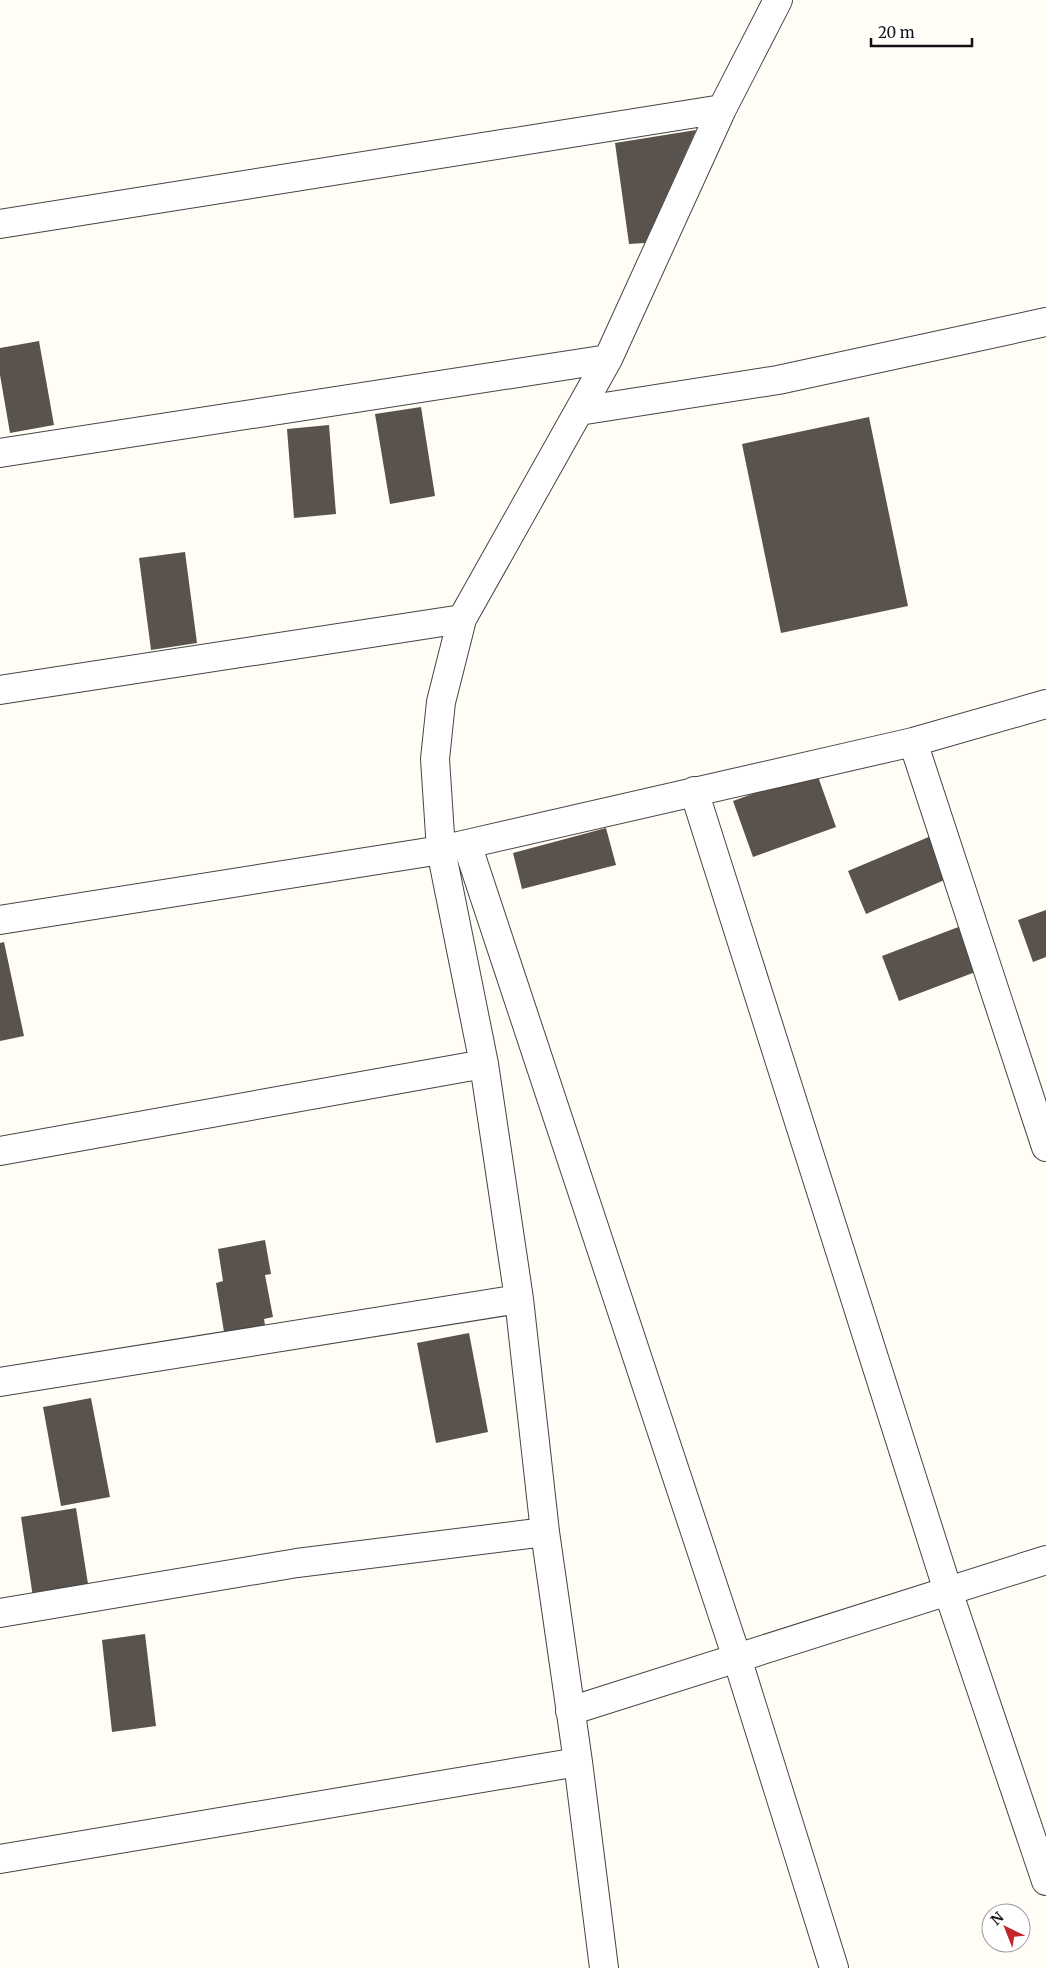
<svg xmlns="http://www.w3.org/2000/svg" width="1046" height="1968" viewBox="0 0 1046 1968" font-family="Merriweather,serif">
<rect width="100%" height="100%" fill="#fffdf5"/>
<path fill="#5a524d" d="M696,130L645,243L629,244L615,143Z
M39,341L54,425L10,433L0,375V348Z
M421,407L435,496L390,504L375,414Z
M869,417L908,606L781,633L742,444Z
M329,425L336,514L294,518L287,429Z
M185,552L197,643L151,650L139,558Z
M816,771L836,827L753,857L733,801Z
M606,828L616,865L522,889L513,853Z
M931,836L949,878L866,914L848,871Z
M1046,910V957L1033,962L1018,920Z
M961,926L978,971L899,1001L882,956Z
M4,942L24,1036L0,1041V943Z
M265,1240L271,1274L265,1275L273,1317L264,1319L266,1331L225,1338L216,1283L223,1281L218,1249Z
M469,1333L488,1432L436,1443L417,1343Z
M91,1398L110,1497L61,1506L43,1407Z
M76,1508L88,1584L34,1604L21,1517Z
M145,1634L156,1726L112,1732L102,1640Z"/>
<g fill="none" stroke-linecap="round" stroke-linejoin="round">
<g stroke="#444" stroke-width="30">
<path id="minor" d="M0,224L722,109
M579,411L778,380L1046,322
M0,453L608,359
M0,690L462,619
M913,742L1046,1147
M694,791L948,1591L1046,1881
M467,844L737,1658L834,1968
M0,920L441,850L913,742L1046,704
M0,1151L484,1064
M0,1382L519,1299
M0,1613L297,1563L545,1532
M570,1711L1046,1560
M0,1859L578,1762
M604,1968L578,1762L545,1532L519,1299L484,1064L441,850L435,759L441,702L462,619L608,359L722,109L778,0"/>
</g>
<use href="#minor" stroke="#fff" stroke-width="28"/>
</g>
<g transform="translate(1006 1928) rotate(317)"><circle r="24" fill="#ffffff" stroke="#a0a0a0"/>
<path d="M0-4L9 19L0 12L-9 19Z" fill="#c4262e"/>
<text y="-8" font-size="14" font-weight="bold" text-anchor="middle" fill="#111111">N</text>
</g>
<path d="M871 38v8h101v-8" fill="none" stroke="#111111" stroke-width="2.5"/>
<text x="878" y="38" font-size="15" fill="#111111" stroke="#ffffff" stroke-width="4" paint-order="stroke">20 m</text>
</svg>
